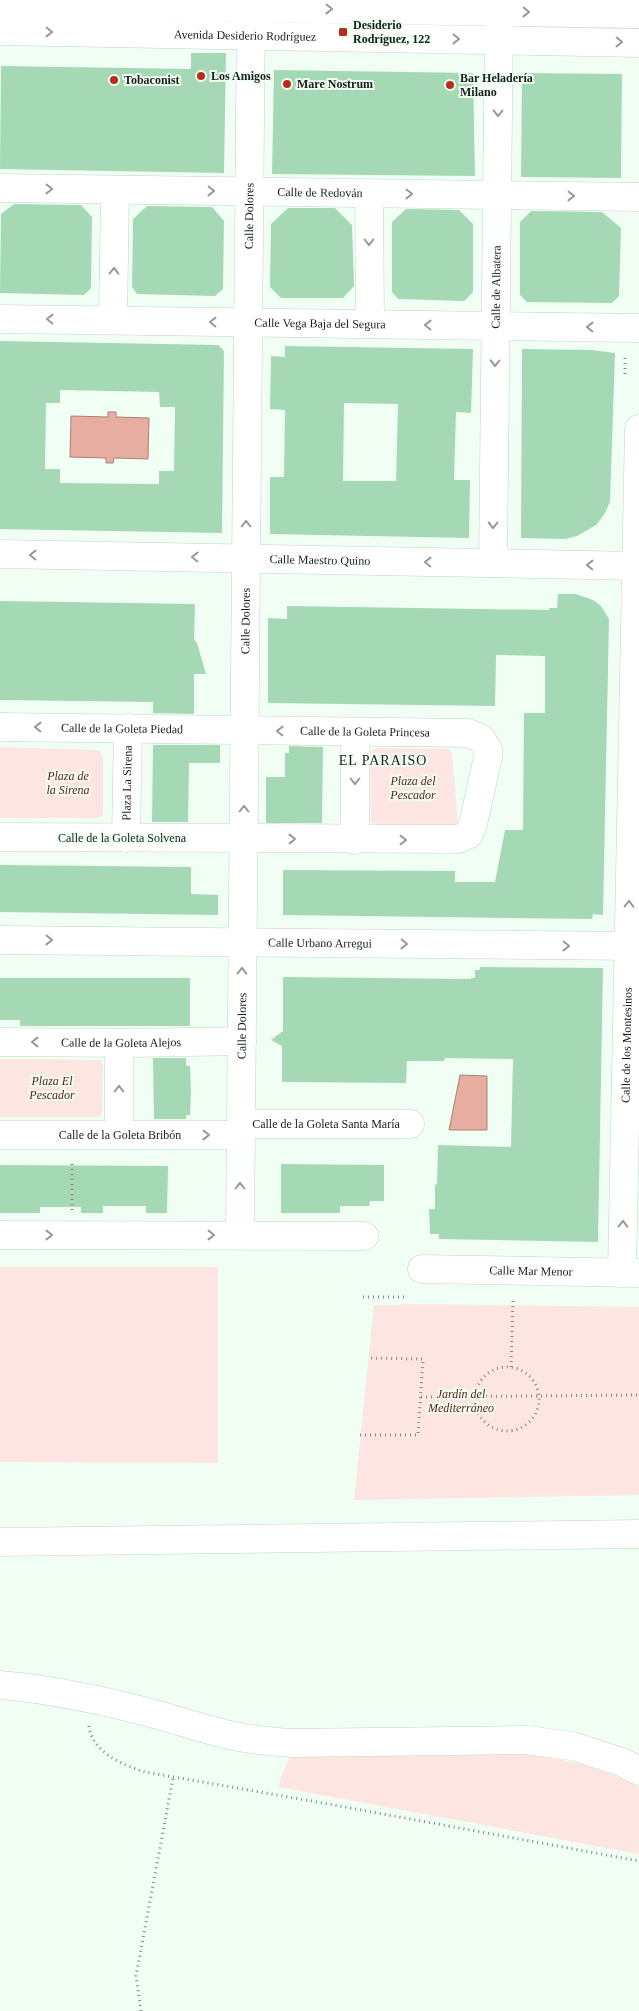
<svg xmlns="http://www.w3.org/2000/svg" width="639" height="2011" viewBox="0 0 639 2011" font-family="'Times New Roman',serif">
<rect width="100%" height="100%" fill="#f0fef4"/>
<path fill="#fde6e1" d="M0,747L98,750L102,754L103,759V815L98,818H0Z
M376,748L447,749L452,752L458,821L455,827L374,826L371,821L370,754L371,751Z
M0,1059L100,1060L103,1065L102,1114L97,1117H0Z
M0,1267H218V1463L0,1462Z
M403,1304L639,1307V1495L354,1500L374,1305H401Z
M526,1754C569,1760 600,1767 639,1787V1854L278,1787L289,1757Z"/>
<path fill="#e8ada1" stroke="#a98278" d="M108,412H116V417L149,418L148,459L114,458L113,463H106V458L70,457L71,416L108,417Z
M460,1075L487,1076V1130H449Z"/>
<path fill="#a5d9b6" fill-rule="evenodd" d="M191,53H226L224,173L0,169L1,66L191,69Z
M274,70L473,73L475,176L272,174Z
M522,73L622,74L621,178L521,177Z
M14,204L81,205L92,217L91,288L84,295L0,293L1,214Z
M147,206L212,207L224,221L223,289L215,296L137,294L132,287L133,219Z
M288,208H335L352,225L354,286L343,298H281L270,287L271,224Z
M406,209L459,210L473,224V292L464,301L398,299L392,292V222Z
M531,211L602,212L621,228L619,296L612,303L527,302L520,295V222Z
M0,341L218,345L224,351L222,533L0,529ZM60,390L159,392L160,407H175L174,471H159V484L60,483V469H45L46,403H60Z
M285,346L473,349L471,413L456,412L454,480H470L469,538L270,534V477H284L285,410L270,409L271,356L285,357ZM344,403L398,404L396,481H343Z
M522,349L591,350L615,353L610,502L604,515L596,525L577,536L565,539L521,538Z
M558,594H576L593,600L601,606L609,619L603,915L593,914L592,919L283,915V870L455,871V882H495L505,830H523L524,713H545V656L496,655L495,706L268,703V618L287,619V606L549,610V608H557Z
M0,601L195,604L194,639L197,643L206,674H194V714L153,713V702L0,700Z
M153,745H220V763H189L188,822H152Z
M289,746L323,747L322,823H266V777H285V753H289Z
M0,865L191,867V894L218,895V915L0,912Z
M480,967L603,968L598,1242L439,1239V1234H430L429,1209H435V1184L437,1185L438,1145L511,1147L513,1059L445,1058L444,1061H407L406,1083L282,1082V1046L271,1040L283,1031V977L471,979V978H475V970H480Z
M0,978H190V1026H20V1020H0Z
M153,1058H186V1066H190L191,1091L190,1115H186V1119H154Z
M281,1164L384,1165V1201H370L369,1206H340V1213H281Z
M0,1165L168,1166L167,1213H146V1206H103V1213H81V1207H40V1213H0Z"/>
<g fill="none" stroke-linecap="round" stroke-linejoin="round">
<g stroke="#bfd6c6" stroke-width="29">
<g id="minor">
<path d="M0,4L639,14"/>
<path id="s1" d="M0,31L639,43"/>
<path id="s2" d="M0,188L639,197"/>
<path d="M369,194L370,324"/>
<path id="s3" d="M0,319L639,328"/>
<path d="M113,320L115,190"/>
<path id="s4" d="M0,554L639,566"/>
<path id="s5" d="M493,563L499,23"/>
<path id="s6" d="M0,727L468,733L481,738L488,750V757L473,824L469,834L459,839L0,837"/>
<path id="s7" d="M126,838L128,728"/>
<path d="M355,840V732"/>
<path id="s8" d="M0,940L639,946"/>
<path id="s9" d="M0,1042L133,1043L242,1041"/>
<path d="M119,1043V1134"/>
<path id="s10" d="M241,1124H410"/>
<path id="s11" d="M0,1135H240"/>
<path d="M0,1235L364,1236"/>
<path id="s12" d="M240,1235L251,8"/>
<path id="s13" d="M422,1269L639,1273"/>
<path id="s14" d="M622,1273L639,429"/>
<path d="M0,1685C58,1690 116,1703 172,1719C192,1725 213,1732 234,1736C254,1740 274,1742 294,1743L527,1740L572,1746L622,1762L639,1771"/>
</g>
</g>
<g stroke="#bfd6c6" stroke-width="29">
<path id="highway" d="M0,1542L639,1534"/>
</g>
<path stroke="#808b83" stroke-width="3" stroke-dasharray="1 4" stroke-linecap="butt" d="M625,374V354
M72,1210V1161
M363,1297H404
M511,1367L513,1300
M475 1399a32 32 0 1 1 64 0a32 32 0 1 1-64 0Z
M421,1397L639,1395
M360,1435H418L423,1359L369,1358
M89,1726C92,1752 122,1765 145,1772L323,1803L639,1861
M141,2011L136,1976L173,1778"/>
<use href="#minor" stroke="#fff" stroke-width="28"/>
<use href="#highway" stroke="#fff" stroke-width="28"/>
</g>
<defs><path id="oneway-chevron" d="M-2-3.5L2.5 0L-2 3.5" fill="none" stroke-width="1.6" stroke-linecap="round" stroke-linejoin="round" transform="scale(1.25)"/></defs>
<g stroke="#969a97">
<use href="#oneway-chevron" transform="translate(329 9) rotate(1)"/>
<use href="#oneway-chevron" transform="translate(526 12) rotate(1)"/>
<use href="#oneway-chevron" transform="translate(49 32) rotate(1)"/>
<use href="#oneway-chevron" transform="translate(456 39) rotate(1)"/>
<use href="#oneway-chevron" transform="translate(619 42) rotate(1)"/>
<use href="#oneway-chevron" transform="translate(498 113) rotate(91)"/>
<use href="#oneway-chevron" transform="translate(49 189) rotate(1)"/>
<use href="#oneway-chevron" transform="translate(211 191) rotate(1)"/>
<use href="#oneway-chevron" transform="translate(409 194) rotate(1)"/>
<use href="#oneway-chevron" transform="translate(571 196) rotate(1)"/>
<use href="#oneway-chevron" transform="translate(369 242) rotate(90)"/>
<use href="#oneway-chevron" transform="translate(114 271) rotate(-89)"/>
<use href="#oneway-chevron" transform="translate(50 319) rotate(-179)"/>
<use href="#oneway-chevron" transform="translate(213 322) rotate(-179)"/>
<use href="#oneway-chevron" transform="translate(428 325) rotate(-179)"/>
<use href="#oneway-chevron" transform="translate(590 327) rotate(-179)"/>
<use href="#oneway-chevron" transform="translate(495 363) rotate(91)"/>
<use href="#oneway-chevron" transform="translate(246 524) rotate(-90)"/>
<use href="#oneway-chevron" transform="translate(493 525) rotate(91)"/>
<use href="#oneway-chevron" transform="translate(33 555) rotate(-179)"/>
<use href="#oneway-chevron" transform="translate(195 557) rotate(-179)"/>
<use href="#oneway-chevron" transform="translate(428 562) rotate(-179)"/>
<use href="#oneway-chevron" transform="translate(590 565) rotate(-179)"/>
<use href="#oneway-chevron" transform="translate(38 727) rotate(-179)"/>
<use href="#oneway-chevron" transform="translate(280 731) rotate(-179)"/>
<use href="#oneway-chevron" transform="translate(355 781) rotate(90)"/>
<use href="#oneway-chevron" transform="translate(244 809) rotate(-90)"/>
<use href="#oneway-chevron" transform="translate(292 839)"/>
<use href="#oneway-chevron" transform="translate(403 840)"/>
<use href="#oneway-chevron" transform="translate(629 904) rotate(-89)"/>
<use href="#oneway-chevron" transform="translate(49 940) rotate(1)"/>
<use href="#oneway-chevron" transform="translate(404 944) rotate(1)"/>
<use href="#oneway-chevron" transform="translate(566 946) rotate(1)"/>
<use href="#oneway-chevron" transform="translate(242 971) rotate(-89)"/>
<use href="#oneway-chevron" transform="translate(35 1042) rotate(-180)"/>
<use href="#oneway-chevron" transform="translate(119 1089) rotate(-90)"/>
<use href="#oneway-chevron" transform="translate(206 1135)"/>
<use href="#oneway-chevron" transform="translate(240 1186) rotate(-90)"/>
<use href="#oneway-chevron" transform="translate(623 1224) rotate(-89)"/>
<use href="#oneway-chevron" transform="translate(49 1235)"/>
<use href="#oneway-chevron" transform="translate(211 1235)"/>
</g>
<g fill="#b92d18" stroke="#f0fef4" stroke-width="2">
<rect x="338" y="27" width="10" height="10" rx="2.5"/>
<circle cx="201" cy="76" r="5"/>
<circle cx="114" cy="80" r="5"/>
<circle cx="287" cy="84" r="5"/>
<circle cx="450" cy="85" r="5"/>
</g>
<g text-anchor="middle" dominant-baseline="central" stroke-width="4" stroke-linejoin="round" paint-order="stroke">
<g font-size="12" font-weight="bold" fill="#161e18" stroke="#f0fef4" text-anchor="start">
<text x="353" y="25">Desiderio<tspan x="353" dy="14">Rodríguez, 122</tspan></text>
<text x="211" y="76">Los Amigos</text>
<text x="460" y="78">Bar Heladería<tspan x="460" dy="14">Milano</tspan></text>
<text x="124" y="80">Tobaconist</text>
<text x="297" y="84">Mare Nostrum</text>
</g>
<g font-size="12" fill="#161e18" stroke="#f0fef4">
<text stroke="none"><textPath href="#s1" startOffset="245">Avenida Desiderio Rodríguez</textPath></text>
<text stroke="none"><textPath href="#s2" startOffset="320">Calle de Redován</textPath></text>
<text stroke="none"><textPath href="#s12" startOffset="1019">Calle Dolores</textPath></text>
<text stroke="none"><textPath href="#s5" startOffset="276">Calle de Albatera</textPath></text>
<text stroke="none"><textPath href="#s3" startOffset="320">Calle Vega Baja del Segura</textPath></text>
<text stroke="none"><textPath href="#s4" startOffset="320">Calle Maestro Quino</textPath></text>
<text stroke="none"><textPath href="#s12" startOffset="614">Calle Dolores</textPath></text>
<text stroke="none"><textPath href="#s6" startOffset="122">Calle de la Goleta Piedad</textPath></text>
<text stroke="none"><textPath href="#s6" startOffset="365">Calle de la Goleta Princesa</textPath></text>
<text stroke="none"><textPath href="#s7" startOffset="55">Plaza La Sirena</textPath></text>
<text x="122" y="838">Calle de la Goleta Solvena</text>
<text stroke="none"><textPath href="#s8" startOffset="320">Calle Urbano Arregui</textPath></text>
<text stroke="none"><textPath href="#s12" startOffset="209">Calle Dolores</textPath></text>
<text stroke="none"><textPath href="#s9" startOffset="121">Calle de la Goleta Alejos</textPath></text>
<text stroke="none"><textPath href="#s14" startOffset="228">Calle de los Montesinos</textPath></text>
<text stroke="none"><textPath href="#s10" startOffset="85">Calle de la Goleta Santa María</textPath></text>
<text stroke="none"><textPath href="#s11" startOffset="120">Calle de la Goleta Bribón</textPath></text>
<text stroke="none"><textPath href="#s13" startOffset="109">Calle Mar Menor</textPath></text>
</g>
<g font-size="12" font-style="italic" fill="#5e190f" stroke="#f0fef4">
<text x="68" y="776">Plaza de<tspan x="68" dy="14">la Sirena</tspan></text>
<text x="413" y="781">Plaza del<tspan x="413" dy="14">Pescador</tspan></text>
<text x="52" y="1081">Plaza El<tspan x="52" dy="14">Pescador</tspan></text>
<text x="461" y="1394">Jardín del<tspan x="461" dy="14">Mediterráneo</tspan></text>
</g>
<g font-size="14" letter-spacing="1" fill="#161e18" stroke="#f0fef4">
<text x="383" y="760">EL PARAISO</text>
</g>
</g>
</svg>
